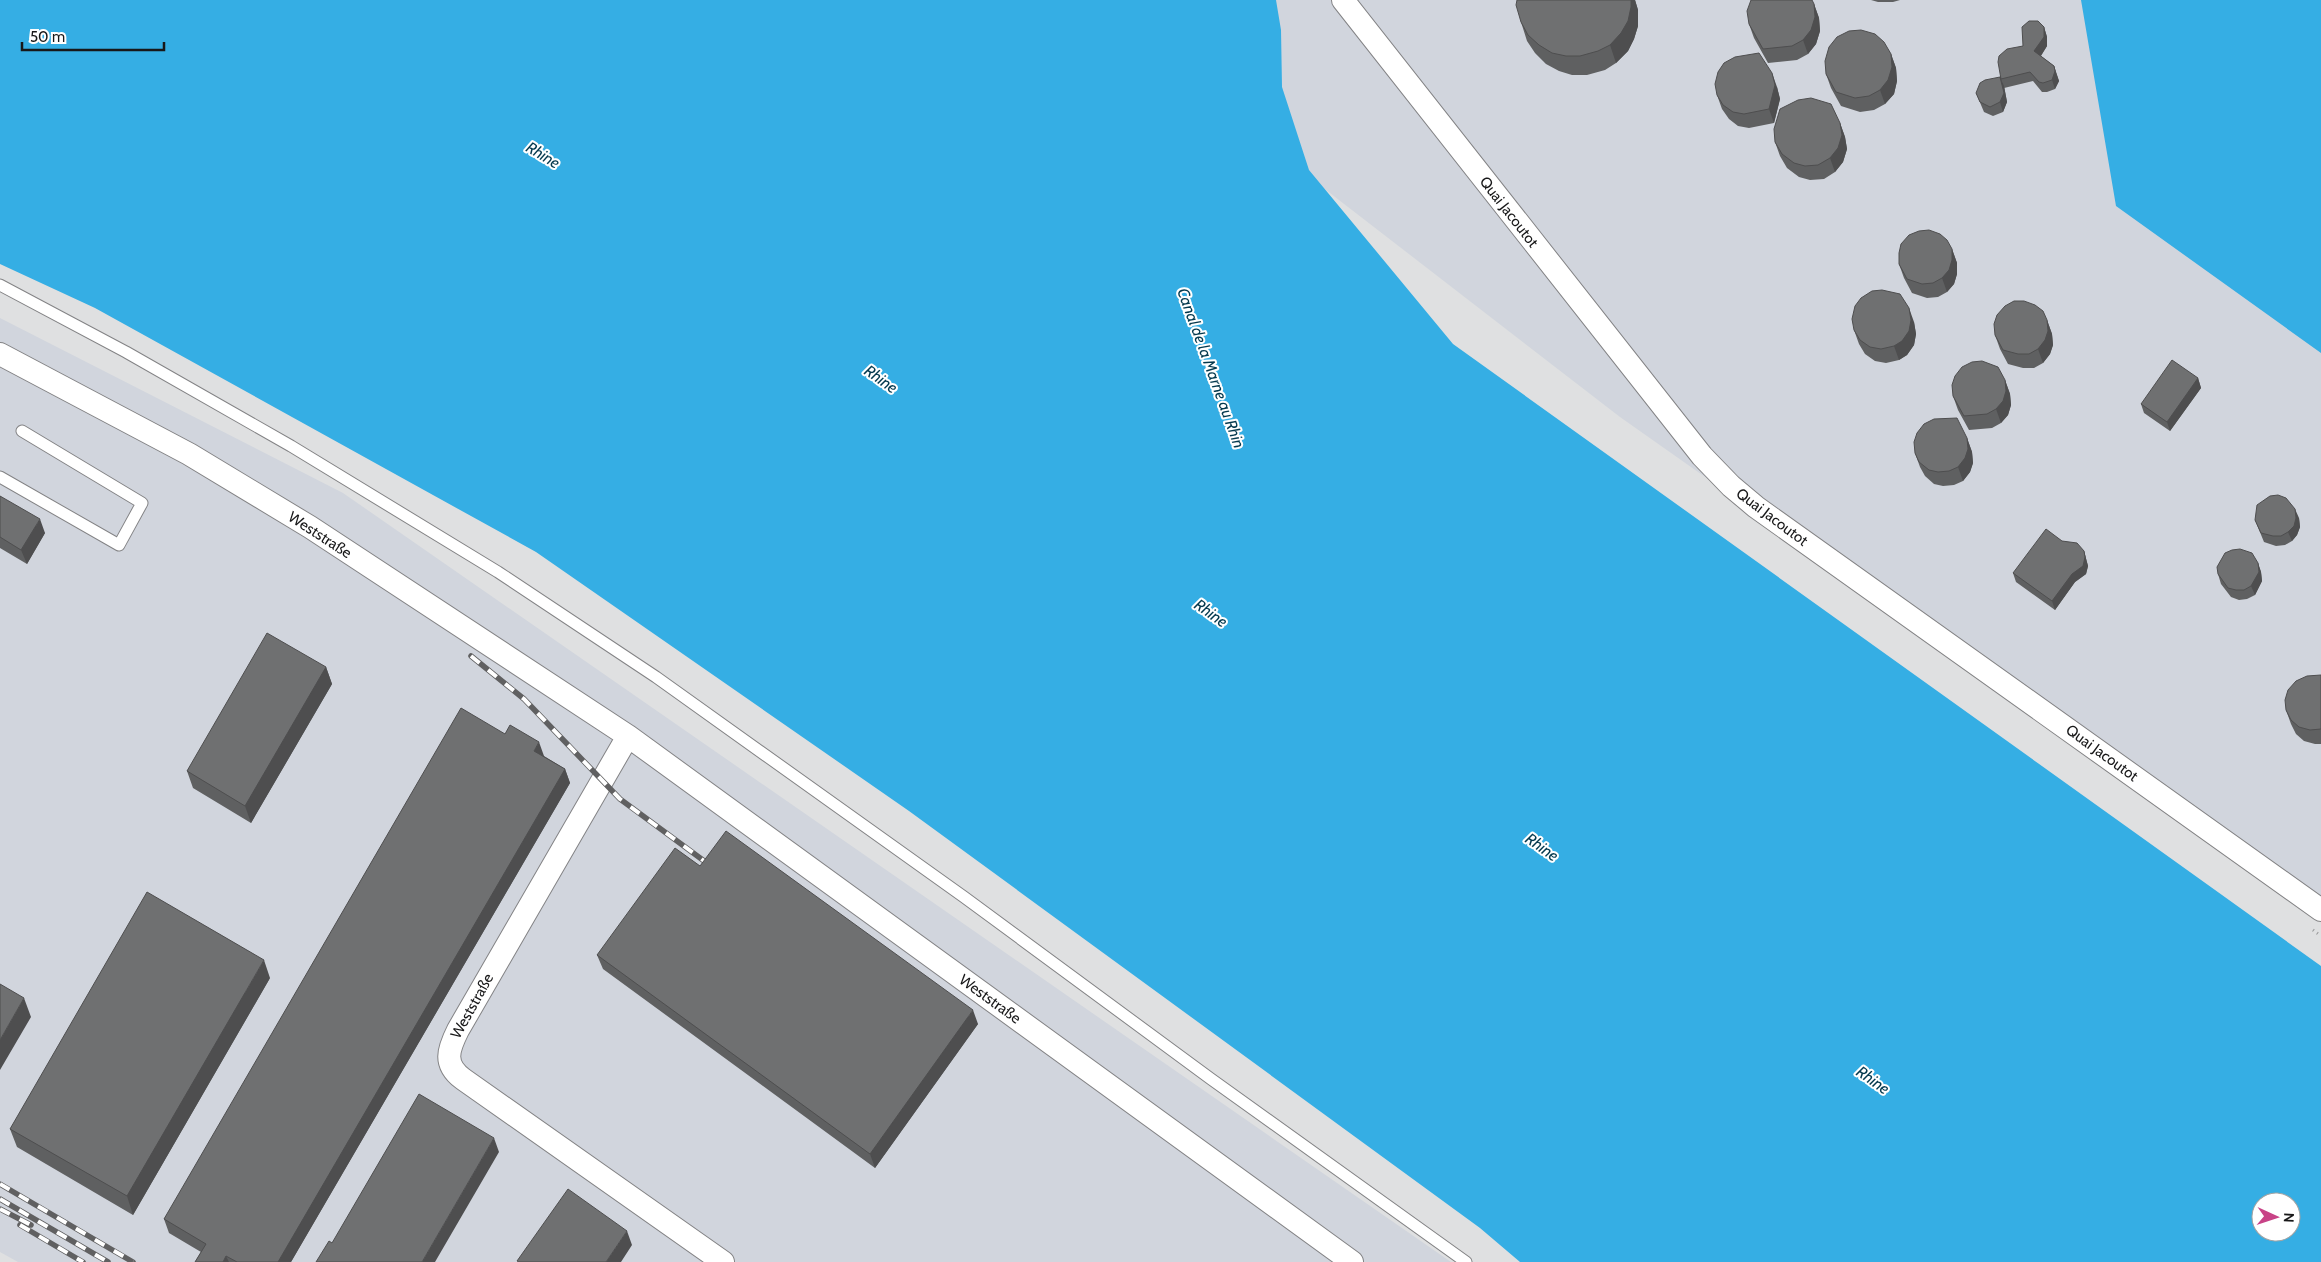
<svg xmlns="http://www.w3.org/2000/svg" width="2321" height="1262" viewBox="0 0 2321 1262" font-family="Cabin,sans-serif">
<rect width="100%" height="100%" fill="#dfe0e1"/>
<path fill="#d1d5dd" d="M1069,0H2321V915L2050,720L1620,417L1326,190Z
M0,318L343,493L1451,1262H18L0,1252Z"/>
<path fill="#35aee4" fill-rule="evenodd" d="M0,0H1276L1281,30L1282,87L1309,170L1453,344L2321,966V1262H1520L1480,1228L909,811L536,552L95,308L0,264ZM2261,1202H2291V1232H2261Z
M2081,0H2321V353L2116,206Z"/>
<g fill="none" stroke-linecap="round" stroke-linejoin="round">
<g stroke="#838385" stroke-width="13">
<path id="service" d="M0,285L126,352L291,446L498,572L656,677L964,897L1211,1079L1466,1262
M0,477L119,545L142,503L22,431"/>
</g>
<g stroke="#838385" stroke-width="24">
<path id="minor" d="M1343,0L1702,456L1731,486L1756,507L2321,910
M0,354L189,454L310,527L628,736L1352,1262
M628,736L458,1030C448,1050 443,1064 463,1079L723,1262"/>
</g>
<path stroke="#969798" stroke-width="3" stroke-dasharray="1 4" stroke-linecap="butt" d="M2313,930L2321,936"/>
<use href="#service" stroke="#fff" stroke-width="11"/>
<use href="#minor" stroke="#fff" stroke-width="22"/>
<g stroke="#606061" stroke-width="5.5">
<path id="rail" d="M471,656L524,699L620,799L715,869
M0,1184L133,1262
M0,1199L108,1262
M0,1209L31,1225
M20,1225L83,1262"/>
</g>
<use href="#rail" stroke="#fff" stroke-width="4" stroke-dasharray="11" stroke-linecap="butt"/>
</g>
<path fill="#5f6061" d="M1517,0H1635L1638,10V26L1634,39L1628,51L1616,63L1605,70L1587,75H1572L1559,71L1546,64L1535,53L1527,41L1521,22Z
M1871,0H1900L1893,2H1878Z
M1814,4L1819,18L1820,31L1816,44L1808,54L1797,60L1768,63L1754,38L1749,24Z
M2044,27L2047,37V46L2041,56L2054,66L2059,81L2055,89L2047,92H2042L2033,81L2004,88V86L2007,102L2003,112L1993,116L1984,112L1976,93L2000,77L2023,46Z
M1891,54L1896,68L1897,81L1894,94L1885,104L1874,110L1860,112L1841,106L1831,88L1826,74Z
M1777,87L1780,99L1774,123L1749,128L1738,126L1729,119L1722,109L1717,95Z
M1840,123L1845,137L1847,149L1843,162L1835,172L1824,179L1810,180L1799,177L1787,168L1780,156L1775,142Z
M1952,249L1957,263V274L1954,284L1947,292L1938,297L1927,298L1912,293L1904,278L1899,264Z
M2047,320L2052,334L2053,345L2050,354L2043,363L2034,368H2023L2008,364L2000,349L1995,335Z
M1914,322L1916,334L1914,345L1907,355L1899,360L1886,363L1875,361L1865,354L1859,344L1854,330Z
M2198,378L2201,388L2170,431L2144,413L2141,404Z
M2005,380L2010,394L2011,405L2008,415L2001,423L1992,428L1969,430L1958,410L1953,396Z
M1967,438L1972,452L1973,463L1970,472L1963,481L1954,485L1943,486L1934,484L1925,476L1920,467L1915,453Z
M0,496L45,533L27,564L0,548Z
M2299,518L2300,527L2297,535L2292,541L2285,545L2276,546L2264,542L2255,520Z
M2062,541L2084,551L2088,566L2086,574L2075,582L2055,610L2016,582L2013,573Z
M2258,563L2261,572L2262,581L2255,595L2247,599L2239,600L2231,597L2221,584L2218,574Z
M326,667L332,684L251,823L193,788L187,771Z
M2321,675V744H2315L2304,741L2296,734L2291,724L2286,710Z
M505,734L544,756L565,769L570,783L291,1262H195L201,1252L169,1233L164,1219Z
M700,866L978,1024L875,1168L603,969L597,955Z
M270,978L133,1215L17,1147L10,1129Z"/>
<path fill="#4e4e4f" d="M1631,0H1635L1638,10V26L1634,39L1628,51L1616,63L1610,45Z
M1814,4L1819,18L1820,31L1816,44L1808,54L1803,40Z
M2044,27L2047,37V46L2038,60L2034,51Z
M1891,54L1896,68L1897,81L1894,94L1885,104L1880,90Z
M2054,66L2059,81L2055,89L2052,80Z
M1772,73L1777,87L1780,99L1774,123L1769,109Z
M2000,77L2004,86L2007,102L2003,112L2000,102Z
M1840,123L1845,137L1847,149L1843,162L1835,172L1830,158Z
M1952,249L1957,263V274L1954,284L1947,292L1942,278Z
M1909,308L1914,322L1916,334L1914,345L1907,355L1899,360L1894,346Z
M2047,320L2052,334L2053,345L2050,354L2043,363L2038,349Z
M2198,378L2201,388L2170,431L2167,422Z
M2005,380L2010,394L2011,405L2008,415L2001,423L1996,409Z
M1967,438L1972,452L1973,463L1970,472L1963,481L1958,467Z
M2295,509L2299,518L2300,527L2297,535L2292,541L2288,532Z
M40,519L45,533L27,564L21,550Z
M2084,551L2088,566L2086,574L2075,582L2055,610L2052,601Z
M2258,563L2261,572L2262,581L2255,595L2251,586Z
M326,667L332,684L251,823L245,806Z
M539,742L544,756L539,765L534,751Z
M565,769L570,783L291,1262H278Z
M264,960L270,978L133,1215L127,1196Z
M24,998L31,1017L0,1070V1040Z
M973,1010L978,1024L875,1168L870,1154Z
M494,1138L499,1152L435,1262H422Z
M627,1231L632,1245L621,1262H606Z
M226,1256L229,1262H223Z"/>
<path fill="#6f7071" stroke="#4e4e4f" d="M1517,0H1631V7L1628,21L1621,33L1610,45L1598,51L1580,56H1566L1552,53L1539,45L1528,35L1521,22L1516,5Z
M1751,0H1812L1814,4L1815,17L1811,30L1803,40L1792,46L1763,49L1749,24L1747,11Z
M2029,21H2038L2044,27V37L2034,51L2054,66L2055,71L2052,80L2043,83L2039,82L2030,72L2001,79L1998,62L1999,56L2007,49L2023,46L2022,27Z
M1861,30L1875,34L1884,42L1891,54L1892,67L1888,80L1880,90L1869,96L1855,98L1836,92L1826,74L1825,61L1829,47L1837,37L1849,31Z
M1759,53L1772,73L1775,85L1769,109L1744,114L1733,112L1723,105L1717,95L1715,84L1718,72L1724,63L1735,57Z
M2000,77L2004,93L2000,102L1990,107L1980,102L1976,93L1980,83L1985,80Z
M1811,98L1831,104L1840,123L1842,135L1838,148L1830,158L1818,165L1805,166L1794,163L1782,154L1775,142L1774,129L1780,109L1798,100Z
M1929,230L1940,234L1947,240L1952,249V260L1949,270L1942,278L1933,283L1922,284L1907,279L1899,264V253L1901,244L1909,235L1919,231Z
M1882,290L1900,294L1909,308L1911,320L1909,331L1902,341L1894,346L1881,349L1870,347L1860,340L1854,330L1852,319L1855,306L1861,298L1872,291Z
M2014,301H2024L2035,305L2043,311L2047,320L2048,331L2045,340L2038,349L2029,354H2018L2003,350L1995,335L1994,324L1997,315L2005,306Z
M2172,360L2198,378L2167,422L2141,404Z
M1982,361L1998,367L2005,380L2006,391L2003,401L1996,409L1987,414L1964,416L1953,396L1952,385L1955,376L1962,367L1972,362Z
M1957,418L1967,438L1968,449L1965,458L1958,467L1949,471L1938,472L1929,470L1919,462L1915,453L1914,442L1917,433L1924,424L1934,419Z
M2278,495L2286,498L2295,509L2296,518L2294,526L2288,532L2281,536H2273L2261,533L2255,520L2257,505L2270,496Z
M0,496L40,519L21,550L0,537Z
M2046,529L2062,541L2077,543L2084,551L2085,557L2083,566L2072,574L2052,601L2013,573Z
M2240,549L2252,553L2258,563L2259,572L2251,586L2244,590H2236L2228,588L2218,574L2217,567L2225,553L2232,550Z
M267,633L326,667L245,806L187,771Z
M2321,675V729L2310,730L2299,727L2291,720L2286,710L2285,700L2288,690L2296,681L2307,676Z
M461,708L505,734L510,725L539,742L534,751L565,769L278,1262H237L226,1256L223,1262H195L206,1244L164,1219Z
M726,831L973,1010L870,1154L597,955L675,848L700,866Z
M147,892L264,960L127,1196L10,1129Z
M0,984L24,998L0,1040Z
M419,1094L494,1138L422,1262H316L329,1241L332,1243Z
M568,1189L627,1231L606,1262H519L517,1261Z"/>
<g text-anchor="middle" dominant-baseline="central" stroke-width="4" stroke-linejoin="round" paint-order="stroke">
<g font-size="15" fill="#181819" stroke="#fff">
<text transform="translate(1509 212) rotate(52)">Quai Jacoutot</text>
<text transform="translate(1772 517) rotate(37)">Quai Jacoutot</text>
<text transform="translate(320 535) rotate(33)">Weststraße</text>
<text transform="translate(2102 753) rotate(36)">Quai Jacoutot</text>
<text transform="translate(990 999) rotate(36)">Weststraße</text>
<text transform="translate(472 1006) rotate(-61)">Weststraße</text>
</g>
<g font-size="16" font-style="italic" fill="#04394e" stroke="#fff">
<text transform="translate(543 155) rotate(31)">Rhine</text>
<text transform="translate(1211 368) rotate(70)">Canal de la Marne au Rhin</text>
<text transform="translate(881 379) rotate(35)">Rhine</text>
<text transform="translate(1211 613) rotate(35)">Rhine</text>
<text transform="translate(1542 847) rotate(35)">Rhine</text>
<text transform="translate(1873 1080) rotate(35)">Rhine</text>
</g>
</g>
<g transform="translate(2276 1217) rotate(93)"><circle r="24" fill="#ffffff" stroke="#a3a3a3"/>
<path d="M0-4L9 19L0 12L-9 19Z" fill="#c84387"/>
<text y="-8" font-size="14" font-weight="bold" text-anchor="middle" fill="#181819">N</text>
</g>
<path d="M22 42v8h142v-8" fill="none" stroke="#181819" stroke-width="2.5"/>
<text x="30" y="42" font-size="15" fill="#181819" stroke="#ffffff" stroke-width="4" paint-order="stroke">50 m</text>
</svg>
